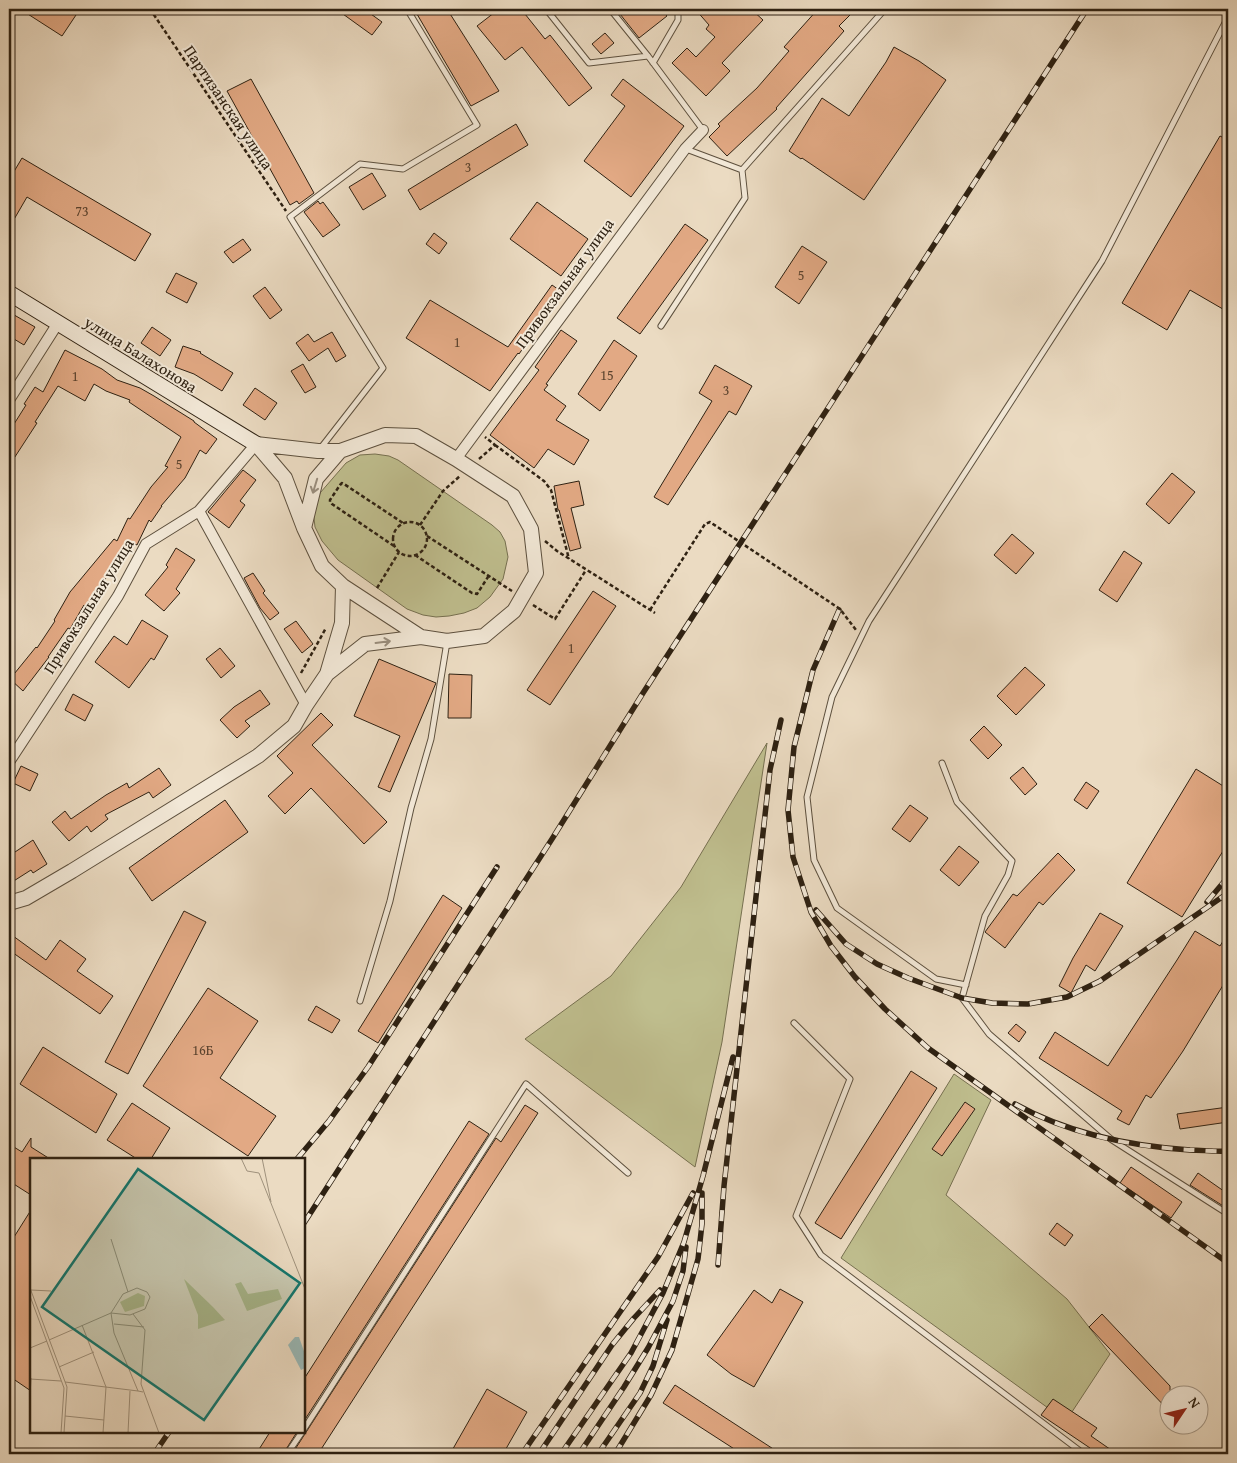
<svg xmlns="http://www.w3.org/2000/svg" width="1237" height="1463" viewBox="0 0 1237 1463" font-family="'Gentium Book Plus',serif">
<rect width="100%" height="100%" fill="#ebdbc2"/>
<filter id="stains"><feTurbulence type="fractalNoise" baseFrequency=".004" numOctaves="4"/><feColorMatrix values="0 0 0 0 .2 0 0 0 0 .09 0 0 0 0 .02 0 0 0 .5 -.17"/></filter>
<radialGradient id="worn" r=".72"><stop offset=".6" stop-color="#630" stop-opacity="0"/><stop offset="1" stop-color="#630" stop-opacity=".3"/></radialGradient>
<path fill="#bfbe8e" stroke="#767050" d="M375,454L389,456L398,460L492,525L500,532L505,541L508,557L503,579L490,597L477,608L464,613L449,616L436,617L423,615L407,609L338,560L322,541L315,527L313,510L320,493L346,463L360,455Z
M767,743L722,1042L695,1167L525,1039L611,976L681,887Z
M954,1074L991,1100L946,1195L1067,1299L1110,1354L1066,1421L841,1258Z"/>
<path fill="#e2a984" stroke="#2e2112" d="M20,9H80L62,36Z
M336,9H364L382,22L372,35Z
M414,9H447L499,91L471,106Z
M499,9H521L545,39L550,35L592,88L569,106L522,47L505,60L477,26Z
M616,9H661L667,16L639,38Z
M695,9H751L763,20L722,63L730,71L706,96L672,63L687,48L696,57L715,37L706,29L709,25Z
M818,9H856L839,26L844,31L776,108L777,109L727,156L709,137L720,126L718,124L757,88L789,51L784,47Z
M605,33L614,43L601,54L592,44Z
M894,47L919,61L946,80L864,200L802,158L801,159L789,151L822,98L849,116L886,62Z
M251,79L314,193L299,204L297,201L290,205L227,91Z
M623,79L684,126L631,197L584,161L625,106L611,95Z
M516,124L528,145L420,210L408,190Z
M1220,136L1228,140V312L1190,290L1167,330L1122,303Z
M22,158L151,234L135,261L27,197L9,228V180Z
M372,173L386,196L363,210L349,187Z
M318,201L320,204L323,202L340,225L323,237L304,212Z
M537,202L588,239L561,276L510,239Z
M685,224L708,240L640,334L617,318Z
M434,233L447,243L439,254L426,244Z
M243,239L251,250L233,263L224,252Z
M802,246L827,262L799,304L775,287Z
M176,273L197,283L187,303L166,292Z
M552,285L562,292L519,354L518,353L490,391L406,338L430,300L508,347Z
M265,287L282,310L270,319L253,296Z
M9,312L35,327L24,345L9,336Z
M152,327L171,340L160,356L141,343Z
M561,330L577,341L546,384L548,385L544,390L566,406L556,420L589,440L574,465L548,449L534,468L490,435L539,370L535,367Z
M332,332L346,356L336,362L328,348L309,361L296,343L308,334L314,342Z
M614,340L637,356L600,411L578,394Z
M183,346L201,352L200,353L233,373L222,391L194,374L175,367Z
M65,350L102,369L117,380L140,388L154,396L194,421V422L217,439L206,454L200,450L185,478L161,506H162L151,522L149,520L137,545L132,543L111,570L97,592L85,607L84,605L70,629L68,628L48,657H49L23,691L10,679L36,647L37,648L55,621L54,620L70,592L114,539L117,541L128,518L130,519L151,487L168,467L165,466L181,437L129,402L130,400L106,391L94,384L85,401L58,386L35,422L37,423L9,466V432L26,405L24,404L35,387L43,392Z
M303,364L316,387L305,393L291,371Z
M715,365L752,386L736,415L729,411L668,505L654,497L712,401L699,393Z
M255,388L277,403L265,420L243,405Z
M243,470L256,480L240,501L245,505L229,528L208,512Z
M1172,473L1195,492L1169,524L1146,504Z
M579,481L584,505L571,508L581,548L570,551L559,510H558L554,486Z
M1012,534L1034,553L1016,574L994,555Z
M176,548L195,560L176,589L180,593L164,611L145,595L168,567L166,565Z
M1124,551L1142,563L1117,602L1099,590Z
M253,573L265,591L263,593L279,613L270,620L260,608L244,578Z
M593,591L616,606L550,705L527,690Z
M142,620L168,636L154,660L151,658L129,688L95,662L114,636L127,645Z
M296,621L313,644L302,653L284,629Z
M220,648L235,666L221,678L206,659Z
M379,659L436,683L390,792L378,787L400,736L354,716Z
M1025,667L1045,685L1016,715L997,696Z
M449,674L472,675L471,718H448Z
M260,690L270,704L245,721L250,726L237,738L220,720L234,707Z
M73,694L93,705L85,721L65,710Z
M321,713L333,725L312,745L387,822L364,844L311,788L285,814L268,796L293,773L277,756Z
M984,726L1002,745L988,759L970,740Z
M21,766L38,774L30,791L13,783Z
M1023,767L1037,784L1025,795L1010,778Z
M159,768L171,785L153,798L149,792L105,815L108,819L91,832L87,826L69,841L52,822L65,811L71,819L106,795L127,783L129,788Z
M1196,769L1228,789V843L1182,917L1127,883Z
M1086,782L1099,791L1087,809L1074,800Z
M225,800L248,832L152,901L129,868Z
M910,805L928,818L910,842L892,829Z
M33,840L47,864L33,873L31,870L9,884V856Z
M959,846L979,862L959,886L940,870Z
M1058,853L1075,870L1043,905L1039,902L1005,948L985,932L1013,894L1017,896Z
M443,895L462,908L378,1043L358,1031Z
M184,911L206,922L128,1074L105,1062Z
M1100,913L1123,926L1095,971L1086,965L1071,993L1059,986L1073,958Z
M1195,931L1220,946L1228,933V977L1183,1051L1151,1098L1146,1095L1129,1125L1117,1119L1122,1111L1039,1058L1055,1032L1108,1066L1177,960Z
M9,933L46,960L60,940L86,959L77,971L113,996L100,1014L9,950Z
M208,988L258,1021L220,1078L276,1116L248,1156L143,1086Z
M316,1006L340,1020L332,1033L308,1020Z
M1016,1024L1026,1032L1019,1042L1008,1033Z
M43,1047L117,1094L96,1133L20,1084Z
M911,1071L937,1088L841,1239L815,1223Z
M965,1102L975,1109L942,1156L932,1149Z
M132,1103L170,1128L151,1159H137L107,1140Z
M525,1105L538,1113L318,1454H292L496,1138L501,1142Z
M1228,1107V1122L1180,1129L1177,1114Z
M469,1121L489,1134L304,1421V1379Z
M31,1138V1147L50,1159H31V1195L9,1181V1144L22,1152Z
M1131,1167L1182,1202L1171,1218L1120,1183Z
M1198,1173L1228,1194V1209L1190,1185Z
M31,1210V1391L9,1376V1245Z
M1057,1223L1073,1235L1065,1246L1049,1234Z
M780,1289L803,1302L754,1387L731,1374L707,1355L754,1290L772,1303Z
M1102,1314L1170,1386V1412L1089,1327Z
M675,1385L781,1454H742L663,1403Z
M487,1389L527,1412L503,1454H450Z
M1053,1399L1097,1428L1091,1436L1117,1454H1095L1089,1450L1090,1448L1041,1415Z
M270,1432H297L283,1454H256Z"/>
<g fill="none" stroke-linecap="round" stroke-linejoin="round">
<g stroke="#5d503e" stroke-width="7">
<path id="service" d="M546,9L589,63L648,56
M610,9L648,56L703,130
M653,63L678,20V9
M686,149L742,170L885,9
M661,326L745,198L742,170
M320,449L383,368L290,217L360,164L403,169L477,125L407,9
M942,763L957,802L1012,861L1008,875L985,916L962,998L989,1034L1112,1140L1228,1214
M966,985L936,979L837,908L814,860L807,797L832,697L869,621L1102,261L1228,17
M360,1001L390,901L411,808L431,739L447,642
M794,1023L850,1079L796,1216L821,1255L1084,1454
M304,1429L526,1084L628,1173
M287,1454L302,1432"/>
</g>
<g stroke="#5d503e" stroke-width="12">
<path id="minor" d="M9,400L58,323
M456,459L685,149L703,130
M199,511L306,705
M9,762L118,596L146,544L199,511L256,444"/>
</g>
<g stroke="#5d503e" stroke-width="16">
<path id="tertiary" d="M385,435L416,436L456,459L513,496L531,529L536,573L514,611L484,636L447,641L421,637L343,586L322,566L304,528L285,478L256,444L318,451H340Z
M304,528L316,479L340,451
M327,674L342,623L343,586
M9,903L26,898L72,871L258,756L294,726L306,705L327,674L365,644L421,637"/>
</g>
<g stroke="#2e2112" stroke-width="17">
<path id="secondary" d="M9,293L256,444"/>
</g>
<path stroke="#2e2112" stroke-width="2.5" stroke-dasharray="4 2.5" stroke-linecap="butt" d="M150,9L286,211
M495,445L544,481L551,490L569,559
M479,459L495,445L485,437
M393 539a17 17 0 1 1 34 0a17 17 0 1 1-34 0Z
M420,525L443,491L460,476
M427,536L512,591
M545,541L557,551L655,613
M394,546L332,504L330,502V500L340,485L342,483L344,484L403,523
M415,555L472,593L477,594L488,577
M377,588L399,552
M533,605L555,619L586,570
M650,610L705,524L710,522L840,609L856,630
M301,673L326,628"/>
<use href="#service" stroke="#f2e8d7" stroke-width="5"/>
<use href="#minor" stroke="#f2e8d7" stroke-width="10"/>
<use href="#tertiary" stroke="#f2e8d7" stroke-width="14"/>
<use href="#secondary" stroke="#f2e8d7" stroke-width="15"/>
<g stroke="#2e2112" stroke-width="5.5">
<path id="rail" d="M839,610L813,670L794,747L788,810L793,857L811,912L831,946L855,977L885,1009L928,1048L1228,1263
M1207,902L1228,877
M816,910L846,944L877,964L908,978L962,998L992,1003L1028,1004L1067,997L1100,981L1228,893
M1015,1104C1069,1134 1129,1146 1190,1150C1202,1150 1216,1152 1228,1151
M297,1159L329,1121L368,1067L497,867
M304,1223L552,839L643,693L1087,9
M718,1265L724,1186L770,770L781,720
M154,1454L169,1432
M176,1454V1453
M522,1454L658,1257L693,1193
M539,1454L612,1345L634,1318L660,1290
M561,1454L631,1353L663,1293L684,1242L703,1176L733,1057
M579,1454L624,1387L648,1348L673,1301L683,1271L686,1247
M598,1454L640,1393L653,1366L667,1320
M615,1454L651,1395L672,1350L698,1259L702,1224V1193"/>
</g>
<use href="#rail" stroke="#f2e8d7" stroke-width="4" stroke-dasharray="11" stroke-linecap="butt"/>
</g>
<defs><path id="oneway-shaft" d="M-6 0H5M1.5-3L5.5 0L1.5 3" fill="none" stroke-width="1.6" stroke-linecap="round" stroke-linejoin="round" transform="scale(1.25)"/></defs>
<g stroke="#9a8e7e">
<use href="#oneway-shaft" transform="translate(315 486) rotate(107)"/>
<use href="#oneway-shaft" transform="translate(383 642) rotate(-7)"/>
</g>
<g text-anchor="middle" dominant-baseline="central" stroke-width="4" stroke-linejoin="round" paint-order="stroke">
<g font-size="14" fill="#5b432e">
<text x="468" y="167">3</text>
<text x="82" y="211">73</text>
<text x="801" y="275">5</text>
<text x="457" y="342">1</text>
<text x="607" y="375">15</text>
<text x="75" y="376">1</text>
<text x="726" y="390">3</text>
<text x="179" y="464">5</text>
<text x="571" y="648">1</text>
<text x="203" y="1050">16Б</text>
</g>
<g font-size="16" fill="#2e2112" stroke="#f2e8d7">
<text transform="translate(229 107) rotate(56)">Партизанская улица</text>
<text transform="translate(564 283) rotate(-54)">Привокзальная улица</text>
<text transform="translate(141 354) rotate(32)">улица Балахонова</text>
<text transform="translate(88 606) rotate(-58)">Привокзальная улица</text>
</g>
</g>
<g transform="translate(30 1158)">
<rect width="275" height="275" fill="#ebdbc2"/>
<path d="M154,121L183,149L195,162L168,171V157ZM211,124L218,136L248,131L252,141L217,153L205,126ZM108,135L115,138L114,148L95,154L90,144Z" fill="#bfbe8e"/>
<path d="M265,179H269L275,196V210L271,212L258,187Z" fill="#99bab9"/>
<path fill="none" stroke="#9f917c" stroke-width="1" d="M211,0L217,13L229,15L275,131M232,0L241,44M81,81L98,134M0,130L37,229L34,275M107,130L117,134L120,139L115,151L100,157L81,155L93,136ZM1,132L21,133M0,138L34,230L31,275M81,155L84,175L108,233L113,234M103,156L115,172L111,226L129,275M84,166L114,169M52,167L76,229L73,275M19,182L81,155M0,190L17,183M29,209L64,194M0,221L31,223M35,224L108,233M0,239L1,220M35,258L74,262M98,275L100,233"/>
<path fill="#0f766e" fill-opacity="0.15" stroke="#0f766e" stroke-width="2.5" d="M108,11L270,125L174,262L12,149Z"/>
<rect width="275" height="275" fill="none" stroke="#2e2112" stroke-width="2.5"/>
</g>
<rect width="1237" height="1463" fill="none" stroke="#ebdbc2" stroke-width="30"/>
<rect x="10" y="10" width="1217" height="1443" fill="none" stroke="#2e2112" stroke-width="2.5"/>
<rect x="15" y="15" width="1207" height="1433" fill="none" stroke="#2e2112"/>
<g transform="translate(1184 1410) rotate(55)"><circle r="24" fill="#f2e8d7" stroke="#a49888"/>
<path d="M0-4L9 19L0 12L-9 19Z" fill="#8f2418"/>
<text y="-8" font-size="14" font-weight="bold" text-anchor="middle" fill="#2e2112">N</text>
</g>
<rect width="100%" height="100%" filter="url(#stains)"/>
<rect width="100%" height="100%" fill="url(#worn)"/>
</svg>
